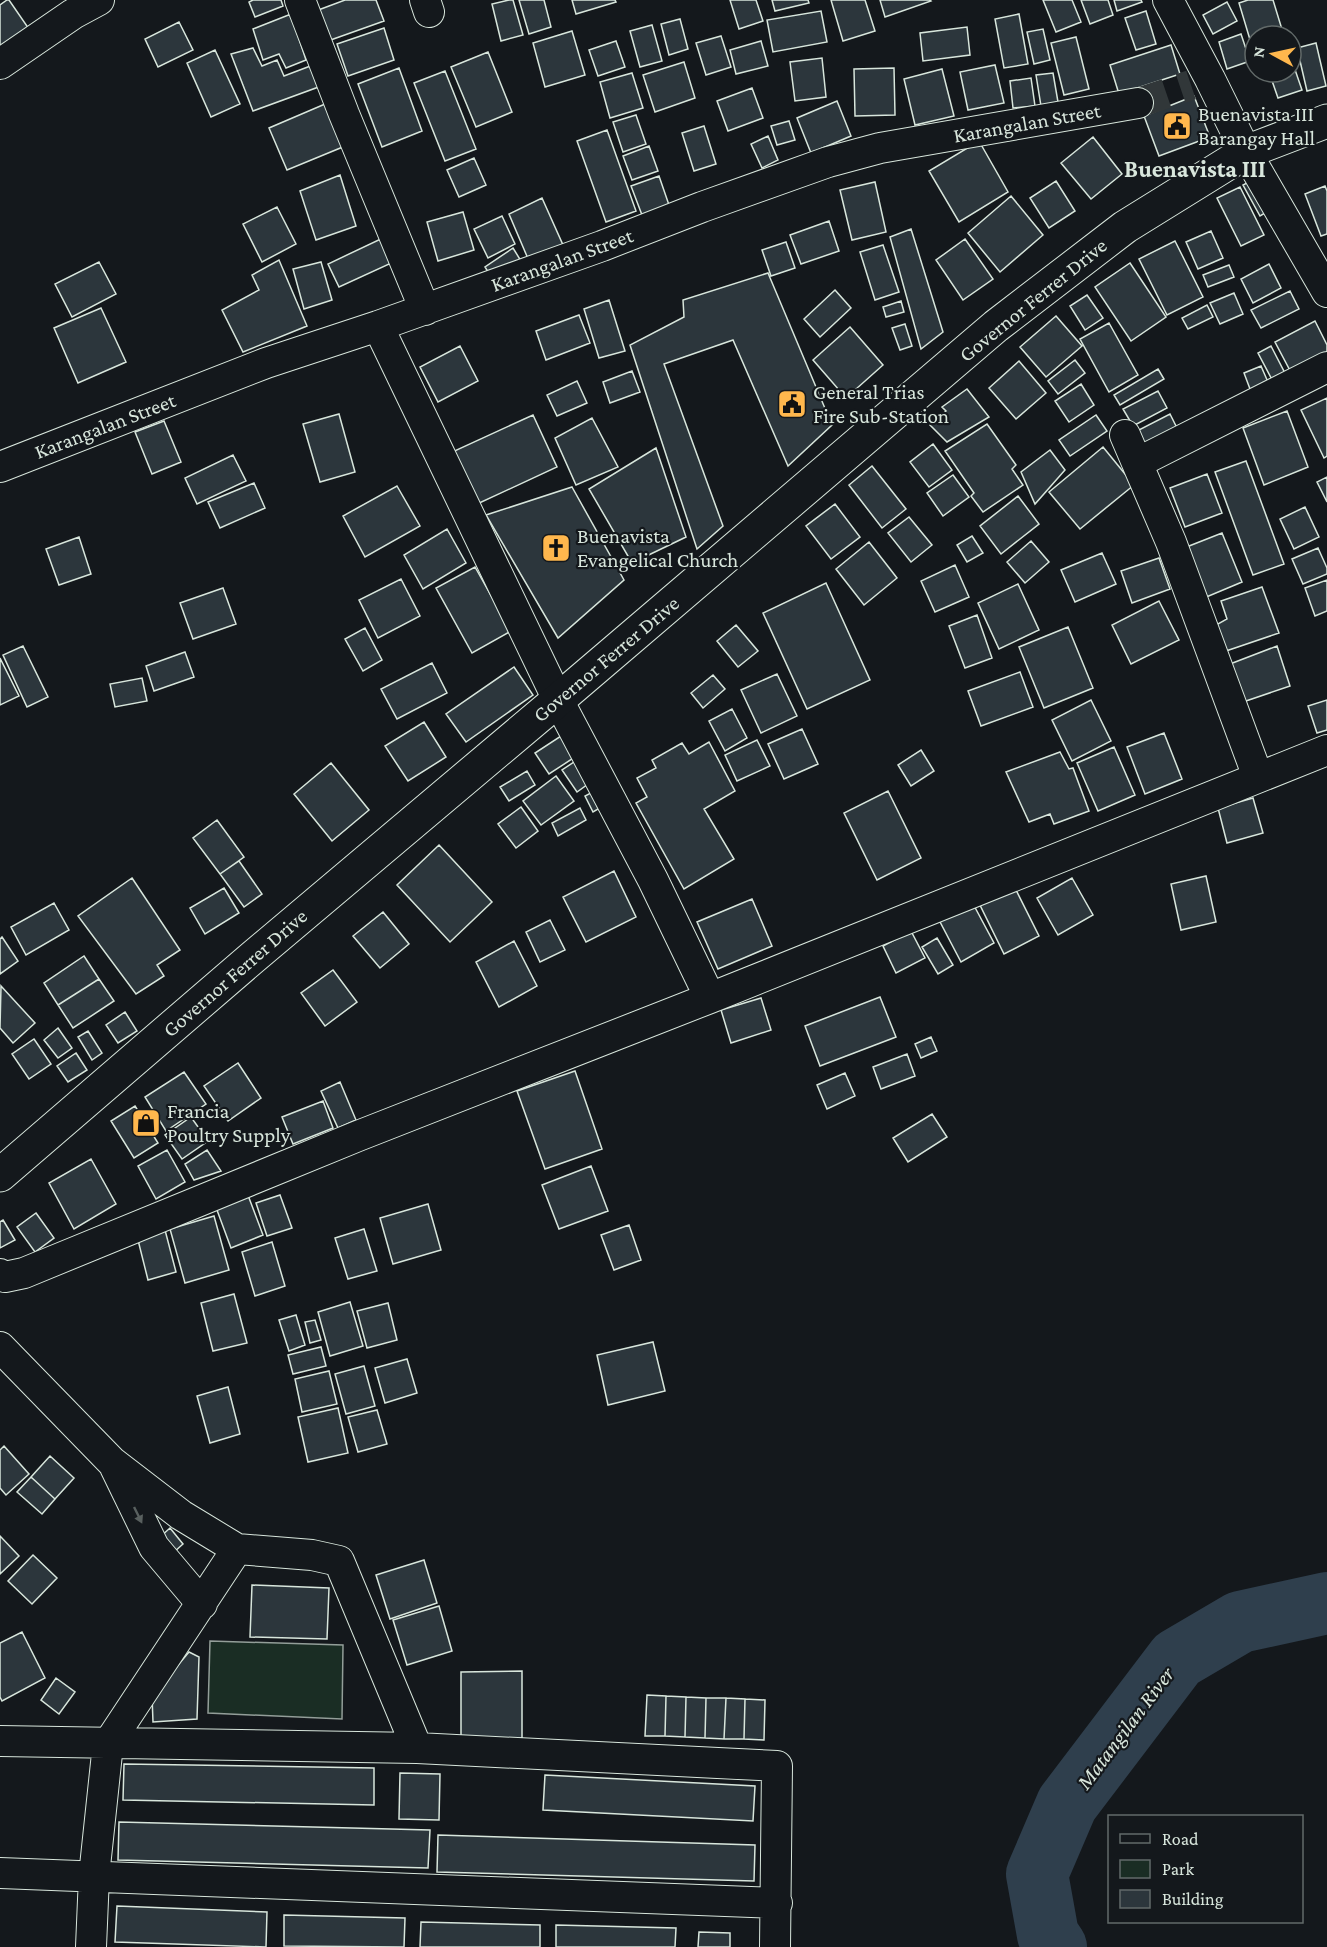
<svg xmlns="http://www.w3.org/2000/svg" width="1327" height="1947" viewBox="0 0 1327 1947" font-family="'Crimson Pro',serif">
<rect width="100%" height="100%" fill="#14181c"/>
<path fill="#1a2d24" stroke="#939e99" stroke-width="1.5" d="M210,1641L343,1645L342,1719L208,1713Z"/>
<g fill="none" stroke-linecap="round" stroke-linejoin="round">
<path stroke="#2f3f4d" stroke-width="62" d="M1056,1947L1048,1935L1037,1874L1067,1804L1177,1659L1240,1622L1327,1603"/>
</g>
<path fill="#2c363c" stroke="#d8e6dc" stroke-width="1.5" d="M7,0H9L29,29L0,49V5Z
M253,0H281L283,6L255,17L249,2Z
M345,0H376L384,21L325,42L313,12Z
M509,0H513L523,35L501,41L492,4Z
M519,0H544L551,27L529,34Z
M572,0H615L616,2L576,14Z
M730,0H756L763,21L739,29Z
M772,0H808L809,3L775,11Z
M831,0H865L875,31L843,41Z
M880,0H930L931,1L885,17Z
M1043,0H1072L1081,22L1056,32Z
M1081,0H1108L1113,15L1090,24Z
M1114,0H1141L1142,2L1117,11Z
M1248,0H1273L1284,36H1255L1254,53L1239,3Z
M1227,2L1237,21L1213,34L1203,15Z
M821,11L827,42L773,52L767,20Z
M1146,11L1156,44L1136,50L1125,18Z
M291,14L306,60L286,68L279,54L263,60L253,29Z
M1019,14L1028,64L1004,68L995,19Z
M680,19L688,49L669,55L661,24Z
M179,22L193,50L158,67L145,39Z
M652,25L662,61L640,67L630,31Z
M967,27L970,55L923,61L920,33Z
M384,28L394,60L348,76L337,44Z
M1043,29L1050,60L1034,64L1027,32Z
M572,31L585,75L545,87L533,43Z
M1241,34L1250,61L1227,69L1219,42Z
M721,36L731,67L706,75L696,43Z
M1076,37L1089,89L1064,95L1051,43Z
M616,41L625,67L598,76L589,50Z
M761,41L768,66L736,74L730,50Z
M1316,43L1326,86L1307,91L1297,48Z
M1171,45L1180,74L1119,94L1110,65Z
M253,48L262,66L277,60L284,76L313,65L324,85L253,111L231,54Z
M215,50L240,104L211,117L187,63Z
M488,52L512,112L476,127L451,67Z
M822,58L826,97L795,101L790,62Z
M1291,58L1302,90L1278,98L1269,72H1291Z
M684,62L695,98L655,112L643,75Z
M995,65L1004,103L968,110L960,72Z
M399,68L422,131L382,147L358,84Z
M894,68L895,115L855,116L854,69Z
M942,69L954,116L915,125L904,79Z
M445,71L476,149L445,161L414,83Z
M632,73L643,108L610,118L600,82Z
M1053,73L1058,102L1041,106L1036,75Z
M1031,78L1035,106L1013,108L1010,81Z
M752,88L763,118L728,131L717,101Z
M1194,96L1210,137L1159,156L1144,116Z
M332,101L350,144L287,170L269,128Z
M837,101L851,136L811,153L797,118Z
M636,115L646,144L623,152L613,122Z
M789,121L795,140L777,145L771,126Z
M704,126L716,164L694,171L682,133Z
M607,130L636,211L606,222L577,141Z
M768,136L778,160L762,168L751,144Z
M1093,137L1122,174L1091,199L1061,163Z
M979,141L1008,192L959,222L929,171Z
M649,146L658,171L632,180L623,156Z
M474,158L486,185L459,197L447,170Z
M340,175L356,226L316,240L300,191Z
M659,176L669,205L642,215L631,186Z
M1258,177L1275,207L1260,216L1243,185Z
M1056,181L1075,211L1049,228L1030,198Z
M875,182L886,232L852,240L840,190Z
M1325,186L1327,191V234L1321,236L1305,194Z
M1240,187L1264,235L1241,246L1217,198Z
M1011,196L1043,235L1000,272L968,233Z
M542,198L563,245L529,261L509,214Z
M277,207L296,244L262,262L243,224Z
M463,212L474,250L438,261L427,222Z
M502,216L515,244L488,258L474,229Z
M829,221L839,251L801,264L790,235Z
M911,229L943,332L921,349L890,237Z
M1211,231L1223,258L1198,269L1186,242Z
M387,236L398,260L339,287L328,264Z
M965,239L993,279L963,300L936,260Z
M1175,241L1203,297L1167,315L1139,259Z
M786,242L795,268L771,276L762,250Z
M883,245L899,292L875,300L860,252Z
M513,248L521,261L493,280L485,267Z
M279,260L307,326L243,352L222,310L259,290L252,275Z
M99,262L116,294L72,317L55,284Z
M321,262L332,300L304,309L293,269Z
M1130,263L1166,317L1131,341L1095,287Z
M1269,264L1281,288L1253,303L1241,279Z
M1229,265L1234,277L1208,287L1203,275Z
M768,273L832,425L788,466L733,340L664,364L723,526L697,549L630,345L684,317L683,300Z
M835,290L851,308L820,337L804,319Z
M1290,291L1299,309L1261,328L1251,310Z
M1234,293L1243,314L1220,324L1210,303Z
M1087,295L1103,318L1085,330L1070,306Z
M609,300L625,351L599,358L584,309Z
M901,301L904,312L886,317L883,307Z
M1207,305L1213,317L1188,329L1182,318Z
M101,308L126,362L78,383L54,328Z
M579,315L590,343L546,360L536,331Z
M1056,316L1082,346L1046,377L1020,347Z
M1315,321L1327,345V361L1294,378L1275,342Z
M1109,323L1138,375L1109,392L1080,339Z
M905,324L912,346L900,350L892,328Z
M850,327L883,365L846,398L813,360Z
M460,346L478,381L438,402L420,367Z
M1271,346L1290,383L1277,389L1258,353Z
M1075,360L1085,373L1058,394L1048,381Z
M1019,361L1046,393L1016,419L989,388Z
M1261,366L1271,389L1253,397L1244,373Z
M1158,369L1164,379L1120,405L1114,395Z
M632,371L640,392L610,403L603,382Z
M577,381L587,403L557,416L547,395Z
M1081,384L1094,405L1069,422L1055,401Z
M967,389L989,417L947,442L930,425L946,411L942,407Z
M1158,391L1167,408L1133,426L1123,409Z
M1327,398V456L1324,458L1301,410Z
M1287,411L1308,467L1264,485L1243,428Z
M339,414L355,472L320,482L303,424Z
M1170,414L1179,432L1140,452L1131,434Z
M533,415L557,467L475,505L450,453Z
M1096,415L1107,431L1070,456L1059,440Z
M592,418L618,467L576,485L555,438Z
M164,421L181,462L152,474L135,432Z
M987,424L1016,465L1012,469L1023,485L983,512L971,496L974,493L945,451Z
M933,444L952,470L929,487L910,462Z
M1103,447L1134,485L1080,529L1049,492Z
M656,448L686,537L632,563L589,489Z
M1050,450L1065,470L1035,504L1021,472Z
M233,455L246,481L197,504L185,478Z
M1246,461L1284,564L1253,575L1215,472Z
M872,466L906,509L882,528L849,485Z
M1207,474L1222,513L1185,527L1170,488Z
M953,475L969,497L943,516L927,493Z
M1327,477V502L1317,482Z
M254,483L265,508L220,528L208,502Z
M397,486L420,526L365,557L343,516Z
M572,487L624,580L558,638L486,515Z
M1018,496L1039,524L1001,554L980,526Z
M835,504L860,537L831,559L806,526Z
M1305,507L1319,537L1294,549L1280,519Z
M909,517L932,545L911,562L888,533Z
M447,529L466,563L423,589L404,555Z
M1222,533L1242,582L1204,598L1184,548Z
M972,536L983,553L967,562L957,545Z
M79,537L91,574L59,585L46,549Z
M1031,541L1049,562L1025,583L1007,562Z
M869,542L897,578L864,605L836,569Z
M1318,548L1327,568V574L1303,584L1292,559Z
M1102,553L1116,584L1075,602L1061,570Z
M1159,558L1170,589L1132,603L1121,571Z
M955,565L969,597L935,612L921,581Z
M475,567L511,631L472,653L436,588Z
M401,579L420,616L378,638L359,600Z
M1327,580V611L1315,616L1305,588Z
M826,583L870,680L807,709L763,613Z
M1018,584L1039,630L999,649L978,603Z
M1262,587L1279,633L1226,651L1216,625L1227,619L1221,601Z
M223,588L236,624L193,639L180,603Z
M1159,601L1179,640L1131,664L1112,625Z
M977,615L992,658L965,668L949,626Z
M736,625L758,651L738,667L717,641Z
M1068,627L1093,688L1044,708L1019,647Z
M365,628L382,660L363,671L345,639Z
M23,646L48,697L27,707L3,655Z
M1277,646L1290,686L1243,702L1230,664Z
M185,652L194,677L154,691L146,666Z
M0,658L19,696L0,705Z
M432,663L447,693L397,719L381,689Z
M514,667L533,695L466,742L446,714Z
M1020,672L1033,707L981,726L968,691Z
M777,674L797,716L761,733L741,690Z
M713,675L725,689L703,708L691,693Z
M142,678L147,701L115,707L110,684Z
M1091,700L1111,741L1072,761L1052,720Z
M1327,700V730L1317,733L1308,706Z
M732,709L747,738L725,751L709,721Z
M424,722L446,757L408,781L385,746Z
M802,729L818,764L784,779L768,744Z
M1164,733L1182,779L1145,794L1127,747Z
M564,734L578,755L549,774L535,753Z
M757,740L770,766L737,781L725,755Z
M709,742L735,791L704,809L734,859L684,889L636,803L647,797L637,778L656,768L652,760L682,743L689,754Z
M1114,747L1135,795L1098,811L1077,763Z
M921,750L934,771L911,786L898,765Z
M1060,752L1069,769L1073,768L1089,811L1054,824L1050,814L1029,822L1006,772Z
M580,758L595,779L577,792L562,770Z
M331,763L369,810L332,841L294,794Z
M527,771L535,785L509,801L500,787Z
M556,776L574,801L541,825L523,801Z
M602,787L610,802L593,812L585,796Z
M888,791L921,858L877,880L844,813Z
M1253,798L1263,833L1227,843L1218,808Z
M521,807L538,831L516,848L498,824Z
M580,808L586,820L558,836L552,823Z
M217,820L244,857L220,874L193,838Z
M439,845L492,902L450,942L397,885Z
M239,861L262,894L244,907L220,874Z
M614,871L636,917L586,942L563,897Z
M1206,876L1216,922L1181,930L1171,884Z
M132,878L180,950L157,965L164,976L136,994L78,916Z
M1072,878L1093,915L1058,935L1037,898Z
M1012,882L1039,936L1004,954L977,899Z
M224,888L239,913L205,934L190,908Z
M752,899L772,946L718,969L697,922Z
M971,900L994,943L961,962L938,918Z
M54,903L69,930L26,955L11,927Z
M383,912L409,944L380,968L353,936Z
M550,920L565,950L540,962L526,932Z
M911,931L925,958L896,973L883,946Z
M2,937L18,961L0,974V939Z
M937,938L953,965L938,974L922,947Z
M514,941L537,986L499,1007L476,962Z
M84,956L99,979L58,1005L44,983Z
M333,970L357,1002L325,1026L301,993Z
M99,979L114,1001L73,1028L58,1005Z
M1,986L35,1023L13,1043L0,1028Z
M880,997L896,1037L820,1066L805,1026Z
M761,998L771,1030L731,1043L721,1010Z
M125,1012L137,1031L118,1043L106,1025Z
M58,1028L72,1048L58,1058L44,1040Z
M88,1031L102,1053L92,1060L78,1037Z
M931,1037L937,1051L921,1058L915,1044Z
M34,1039L51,1064L29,1079L12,1054Z
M76,1053L87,1070L68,1082L57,1066Z
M907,1054L915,1076L881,1089L873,1067Z
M238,1063L261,1098L228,1121L204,1086Z
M575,1071L602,1149L545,1169L517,1091Z
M184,1072L206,1104L166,1131L145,1097Z
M845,1073L855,1096L827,1109L817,1085Z
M340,1082L356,1120L338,1128L321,1091Z
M323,1101L333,1128L293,1144L282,1117Z
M135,1106L158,1143L134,1158L111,1121Z
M932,1114L947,1137L908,1162L893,1138Z
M191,1117L208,1141L182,1159L165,1135Z
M167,1150L185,1182L156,1199L138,1166Z
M207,1150L221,1171L194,1180L185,1164Z
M91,1159L116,1204L74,1229L49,1183Z
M591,1166L608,1211L559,1229L542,1185Z
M246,1190L263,1235L231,1248L214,1202Z
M280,1195L292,1228L267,1236L256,1203Z
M428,1204L441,1250L393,1264L380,1218Z
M36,1213L54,1238L35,1252L17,1227Z
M214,1216L229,1270L185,1283L170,1229Z
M3,1220L15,1240L0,1248V1222Z
M629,1225L641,1260L614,1270L601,1235Z
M364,1229L377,1271L348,1279L335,1238Z
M165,1230L176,1272L148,1280L137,1236Z
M272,1242L285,1286L255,1296L242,1252Z
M234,1294L247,1343L213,1351L201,1303Z
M350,1302L363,1346L330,1356L318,1312Z
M388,1303L397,1340L367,1348L357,1311Z
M296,1315L305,1345L289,1351L279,1320Z
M315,1320L321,1340L310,1343L305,1322Z
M653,1342L665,1391L608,1405L597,1355Z
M321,1347L326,1366L293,1374L288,1355Z
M407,1359L417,1393L385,1403L375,1368Z
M364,1366L375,1406L346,1414L335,1374Z
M329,1371L337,1404L302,1412L295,1379Z
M228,1387L240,1434L210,1443L197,1396Z
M338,1408L348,1453L308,1462L298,1417Z
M377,1410L387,1444L358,1452L348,1417Z
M4,1446L29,1474L6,1495L0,1488V1450Z
M50,1456L74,1478L55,1499L31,1477Z
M31,1477L55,1499L42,1514L17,1492Z
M170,1528L183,1544L173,1553L160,1537Z
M0,1536L19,1556L0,1574Z
M33,1555L57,1578L32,1604L8,1581Z
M424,1560L437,1603L390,1619L376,1575Z
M252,1585L329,1588L327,1639L250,1637Z
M439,1606L452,1651L407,1665L393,1620Z
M22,1632L45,1678L2,1701L0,1697V1643Z
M189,1652L199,1657L197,1719L153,1722L152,1696Z
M522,1671V1738L461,1739V1672Z
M56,1678L75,1692L59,1714L41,1700Z
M647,1695L666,1696L665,1736H645Z
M666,1696L686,1697L685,1737L665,1736Z
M686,1697L706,1698L705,1738L685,1737Z
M706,1698H726L724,1739L705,1738Z
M726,1698L745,1699L744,1739H724Z
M745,1699L765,1700L764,1740L744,1739Z
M124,1764L374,1768V1805L123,1800Z
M400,1773L440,1774L439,1820L399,1819Z
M545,1775L755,1786L753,1821L543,1810Z
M119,1822L430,1830L428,1868L118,1860Z
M438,1835L755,1845L754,1881L437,1872Z
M117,1906L267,1912L266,1947L115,1942Z
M284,1915L405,1918L404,1947L284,1946Z
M421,1922L540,1925V1947H420Z
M556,1925L676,1928L675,1947H556Z
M699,1932L730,1933V1947H698Z"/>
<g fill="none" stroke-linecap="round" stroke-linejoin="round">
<path stroke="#313739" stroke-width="30" stroke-dasharray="30 15" stroke-linecap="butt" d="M1138,103L1191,85"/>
<g stroke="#d8e6dc" stroke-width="32">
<path id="street" d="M300,0L344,114L425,310
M425,0L429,12
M1168,0L1210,79L1246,152L1327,292
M0,64L73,14L99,0
M378,326L558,700L653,880L710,998
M1125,435L1171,542L1258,777
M1137,463L1327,367
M0,467L266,363L378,326L602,246L702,207L828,162L880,148L1138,103
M0,1274L5,1277L24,1273L358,1136L710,998L1327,750
M0,1347L112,1462L181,1515L237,1549L312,1555L339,1561L417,1748
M115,1467L154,1547L202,1604
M0,1741L417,1748L777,1766L775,1947
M0,1873L777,1903
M91,1947L94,1876L108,1744L237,1549"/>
</g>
<g stroke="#d8e6dc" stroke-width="35">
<path id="secondary" d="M0,1175L252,958L558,700L996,326L1125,227L1246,152L1327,121"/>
</g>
<use href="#street" stroke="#14181c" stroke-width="30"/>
<use href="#secondary" stroke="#14181c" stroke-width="33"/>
</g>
<defs><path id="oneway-solid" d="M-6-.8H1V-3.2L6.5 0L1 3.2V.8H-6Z" transform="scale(1.5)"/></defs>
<use fill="#59605f" href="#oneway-solid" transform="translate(138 1515) rotate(64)"/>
<defs>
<g id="civic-square" transform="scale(1.5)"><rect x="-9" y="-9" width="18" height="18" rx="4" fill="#ffb74d" stroke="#14181c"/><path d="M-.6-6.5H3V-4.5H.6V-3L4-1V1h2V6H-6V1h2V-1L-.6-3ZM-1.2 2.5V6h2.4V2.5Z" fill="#111"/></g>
<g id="church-square" transform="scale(1.5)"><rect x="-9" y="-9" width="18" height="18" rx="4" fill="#ffb74d" stroke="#14181c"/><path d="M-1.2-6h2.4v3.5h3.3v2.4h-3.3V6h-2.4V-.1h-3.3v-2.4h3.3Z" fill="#111"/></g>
<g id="shop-square" transform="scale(1.5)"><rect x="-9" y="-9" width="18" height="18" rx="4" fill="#ffb74d" stroke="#14181c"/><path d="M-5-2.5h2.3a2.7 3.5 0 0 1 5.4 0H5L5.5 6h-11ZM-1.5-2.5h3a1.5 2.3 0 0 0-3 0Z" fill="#111"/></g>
</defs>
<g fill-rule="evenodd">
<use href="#civic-square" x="1177" y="126"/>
<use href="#civic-square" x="792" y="404"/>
<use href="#church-square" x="556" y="548"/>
<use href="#shop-square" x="146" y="1123"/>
</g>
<g text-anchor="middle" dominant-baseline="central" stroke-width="4.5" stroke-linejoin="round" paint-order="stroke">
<g font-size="21" fill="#d8e6dc" stroke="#14181c" text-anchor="start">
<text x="1198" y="114">Buenavista III<tspan x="1198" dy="24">Barangay Hall</tspan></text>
<text x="813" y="392">General Trias<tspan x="813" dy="24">Fire Sub-Station</tspan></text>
<text x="577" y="536">Buenavista<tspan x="577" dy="24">Evangelical Church</tspan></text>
<text x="167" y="1111">Francia<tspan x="167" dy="24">Poultry Supply</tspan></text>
</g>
<g font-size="21" fill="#d8e6dc" stroke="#14181c">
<text transform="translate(1027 123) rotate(-10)">Karangalan Street</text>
<text transform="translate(562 260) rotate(-20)">Karangalan Street</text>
<text transform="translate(1033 300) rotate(-39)">Governor Ferrer Drive</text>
<text transform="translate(105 426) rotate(-21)">Karangalan Street</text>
<text transform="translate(606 659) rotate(-40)">Governor Ferrer Drive</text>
<text transform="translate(235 973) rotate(-41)">Governor Ferrer Drive</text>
</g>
<g font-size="22" font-style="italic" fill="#d8e6dc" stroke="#14181c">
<text transform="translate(1125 1728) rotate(-53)">Matangilan River</text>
</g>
<g font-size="24" font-weight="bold" fill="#d8e6dc" stroke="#14181c">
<text x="1195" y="168">Buenavista III</text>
</g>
</g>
<rect x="1108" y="1815" width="195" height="108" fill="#14181c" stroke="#626a69" stroke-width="1.5"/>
<rect x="1120" y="1834" width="30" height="9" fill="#14181c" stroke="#626a69" stroke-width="1.5"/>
<text x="1162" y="1845" font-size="18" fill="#d8e6dc">Road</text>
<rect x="1120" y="1860" width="30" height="18" fill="#1a2d24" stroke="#626a69" stroke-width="1.5"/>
<text x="1162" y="1875" font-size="18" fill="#d8e6dc">Park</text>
<rect x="1120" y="1890" width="30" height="18" fill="#2c363c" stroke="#626a69" stroke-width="1.5"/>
<text x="1162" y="1905" font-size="18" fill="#d8e6dc">Building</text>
<g transform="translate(1273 54) rotate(278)"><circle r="28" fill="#14181c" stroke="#626a69" stroke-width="1.5"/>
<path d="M0-4.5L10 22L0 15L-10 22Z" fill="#ffb74d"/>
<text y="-9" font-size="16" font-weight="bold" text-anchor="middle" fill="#d8e6dc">N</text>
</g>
</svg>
